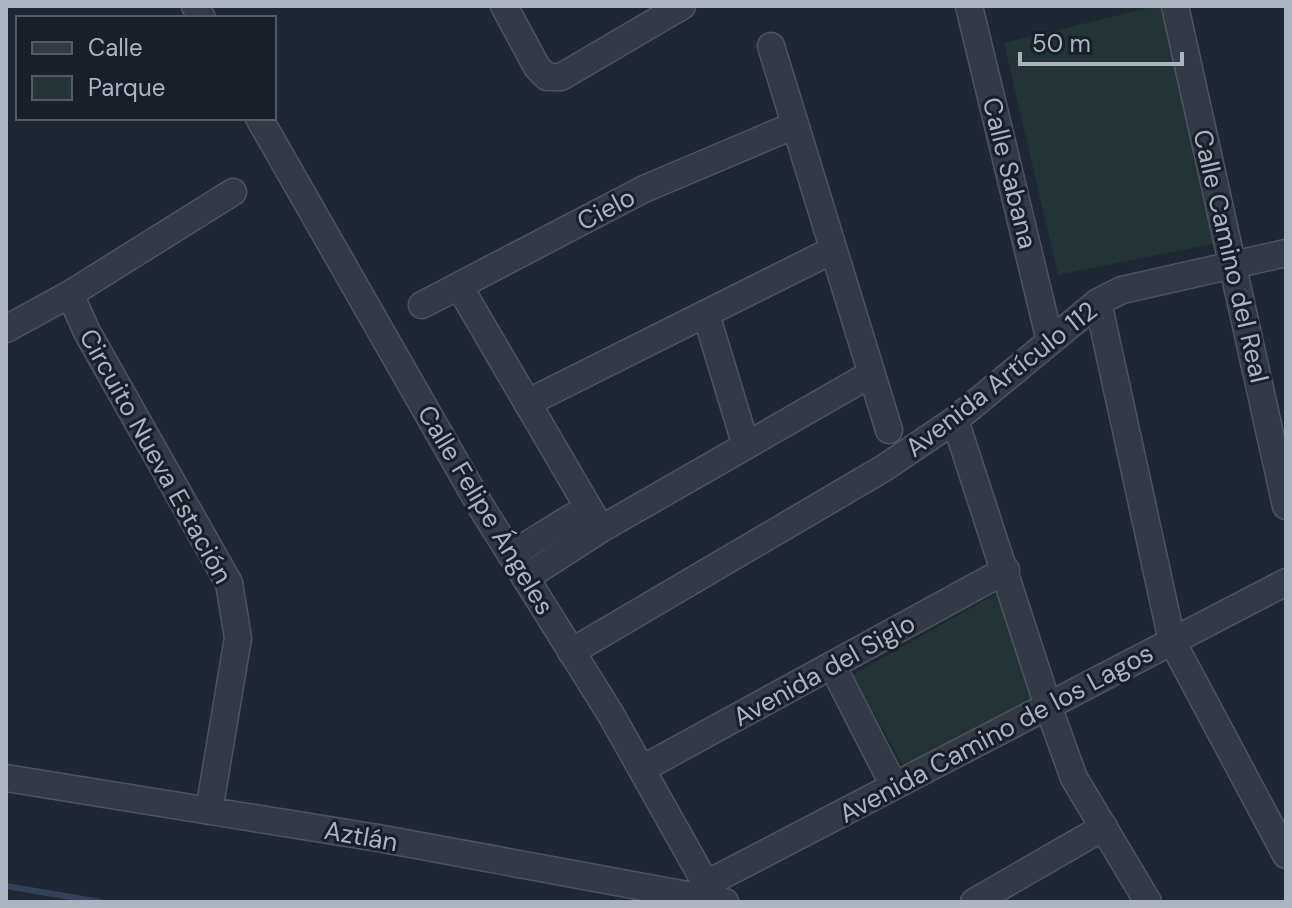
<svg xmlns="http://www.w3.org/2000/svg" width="1292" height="908" viewBox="0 0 1292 908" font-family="'DM Sans',sans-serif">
<rect width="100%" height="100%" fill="#1f2734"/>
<path fill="#223436" d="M1156,6H1169L1217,243L1058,275L1004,43Z
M999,592L1036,701L907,772L852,675Z"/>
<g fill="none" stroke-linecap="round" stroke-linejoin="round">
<path stroke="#33425b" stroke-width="6" d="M6,886L100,902"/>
<g stroke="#4d5460" stroke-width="29">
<path id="minor" d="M195,6L202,18
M504,6L537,67L547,77H561L682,6
M969,6L1050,341
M1175,6L1286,506
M771,46L889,430
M259,118L480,505L610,713L715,900
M459,286L601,529
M70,294L87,332L229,583L238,638L209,811
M1098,302L1172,641L1286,855
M422,305L644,189L795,125
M706,314L746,446
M6,329L70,294L233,192
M527,403L833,250
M955,420L1048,706L1074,778L1148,902
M511,555L572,517L601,529
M525,578L601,529L871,374
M571,652L884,468L955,420L1098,302L1122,290L1286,253
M832,665L894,786
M642,769L1006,570
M6,778L378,838L725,902
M706,884L1286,582
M974,902L1104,827"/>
</g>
<use href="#minor" stroke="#333945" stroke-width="26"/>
</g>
<g text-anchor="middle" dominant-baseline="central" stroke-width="6" stroke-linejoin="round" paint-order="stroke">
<g font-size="26" fill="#acb4c2" stroke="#181f29">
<text transform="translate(1010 173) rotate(76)">Calle Sabana</text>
<text transform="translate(606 209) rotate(-28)">Cielo</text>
<text transform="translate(1231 256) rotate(77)">Calle Camino del Real</text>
<text transform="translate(1001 379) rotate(-38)">Avenida Artículo 112</text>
<text transform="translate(156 456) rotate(61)">Circuito Nueva Estación</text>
<text transform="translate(486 510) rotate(59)">Calle Felipe Ángeles</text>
<text transform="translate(824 670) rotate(-29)">Avenida del Siglo</text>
<text transform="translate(996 733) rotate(-28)">Avenida Camino de los Lagos</text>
<text transform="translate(361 836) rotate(10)">Aztlán</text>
</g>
</g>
<rect width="1292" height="908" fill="none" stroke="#acb4c2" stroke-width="16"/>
<rect x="16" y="16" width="260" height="104" fill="#181f29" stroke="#535b66" stroke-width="2"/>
<rect x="32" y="42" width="40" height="12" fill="#333945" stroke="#535b66" stroke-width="2"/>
<text x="88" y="56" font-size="24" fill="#acb4c2">Calle</text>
<rect x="32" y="76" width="40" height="24" fill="#223436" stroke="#535b66" stroke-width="2"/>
<text x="88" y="96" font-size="24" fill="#acb4c2">Parque</text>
<path d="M1020 52v12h162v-12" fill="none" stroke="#acb4c2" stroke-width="4"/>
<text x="1032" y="52" font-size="24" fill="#acb4c2" stroke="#181f29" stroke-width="6" paint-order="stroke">50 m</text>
</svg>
